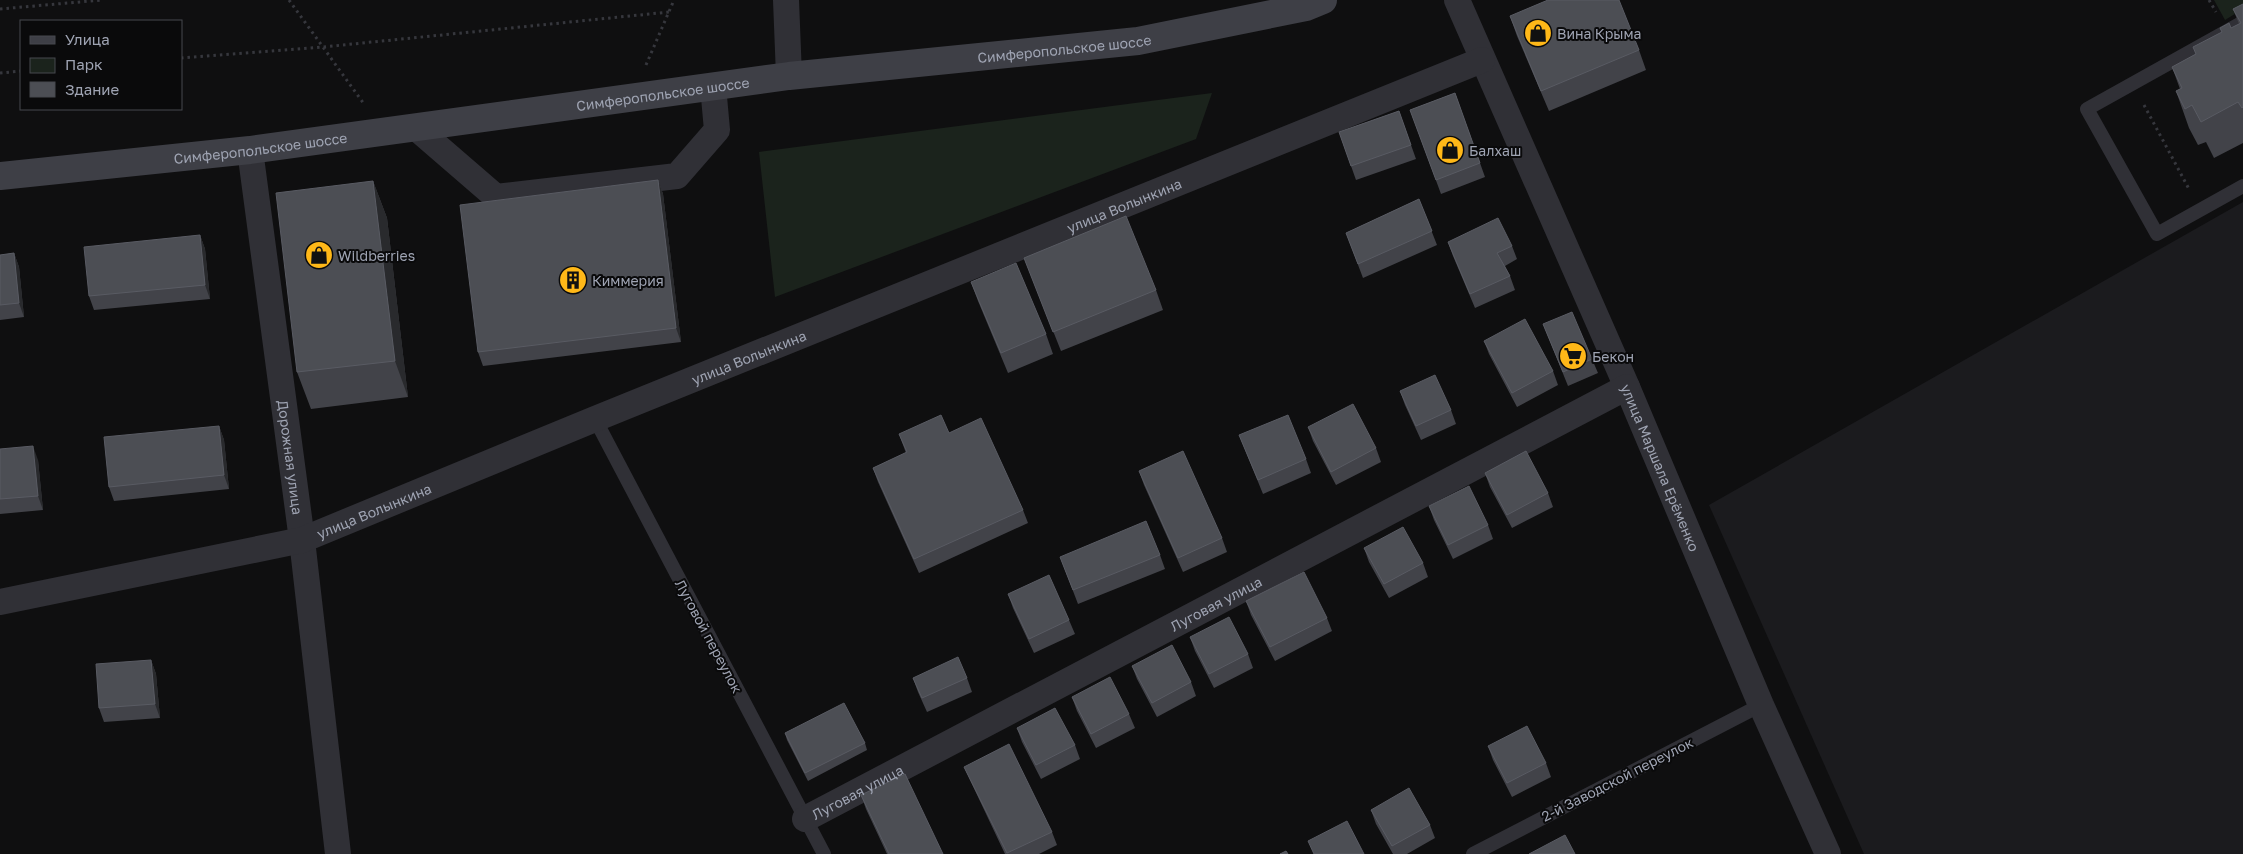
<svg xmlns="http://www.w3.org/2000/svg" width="2243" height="854" viewBox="0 0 2243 854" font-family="'Golos Text',sans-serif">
<rect width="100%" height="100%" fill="#0f0f10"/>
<path fill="#1b1b1e" d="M2243,202V854H1864L1709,505Z"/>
<path fill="#1b231c" d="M2214,0H2243V9L2225,20Z
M1212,93L1196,139L775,297L759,152Z"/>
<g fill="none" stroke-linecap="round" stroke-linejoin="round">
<path stroke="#36373d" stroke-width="3" stroke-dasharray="2.5 4" stroke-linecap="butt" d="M289,0L364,104
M2209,0L2216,12
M0,9L102,0
M181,58L323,47L669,12
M646,65L674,0
M0,73L21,71
M2144,105L2189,189"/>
<path stroke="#303036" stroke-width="14" d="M2243,22L2087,109L2157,234L2243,186
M595,419L824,854
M1473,854L1761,705"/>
<g stroke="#303036" stroke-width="26">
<path d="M786,0L789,76"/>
<path id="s1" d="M1457,0L1627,387L1761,705L1828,854"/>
<path d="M415,127L496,197L677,176L717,130L713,86"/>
<path id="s2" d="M250,150L302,540L338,854"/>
<path id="s3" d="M0,602L302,540L595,419L1482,60"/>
<path id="s4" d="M805,819L1627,387"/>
</g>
<path stroke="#3e3f46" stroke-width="28" id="s5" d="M0,176L250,150L789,76L1138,41L1306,7L1323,0"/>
</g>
<path fill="#424349" d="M2243,4V143L2214,158L2206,142L2198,145L2189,128L2176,91L2180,89L2172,67L2196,54L2193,47L2222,32L2220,28H2231L2239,24L2233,9Z
M1510,16L1639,50L1646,70L1549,111L1517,36Z
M1455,93L1485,177L1441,194L1410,110Z
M1399,111L1416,159L1356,180L1339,132Z
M658,180L663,194L681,342L483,366L478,352Z
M373,181L387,218L408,397L311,409L297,372Z
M1419,199L1437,245L1363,278L1346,233Z
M200,235L205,249L210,299L94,310L89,296Z
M1448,242L1512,246L1517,259L1505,266L1510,276L1515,290L1475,308L1453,256Z
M14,253L19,267L24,317L0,320V255Z
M1024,258L1156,290L1163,310L1061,351Z
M971,282L1046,334L1053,354L1008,373L978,301Z
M1543,324L1592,359L1598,373L1568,386Z
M1484,341L1553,371L1558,385L1517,407L1489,354Z
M1400,391L1451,410L1456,424L1421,440L1405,405Z
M219,426L224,440L229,489L114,501L109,487Z
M1308,427L1376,448L1381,462L1336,485L1313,441Z
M949,433L1023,510L1028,523L919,573L878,482L873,468L906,453L899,434Z
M1239,435L1306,459L1311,473L1263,494Z
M0,449L38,460L43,510L0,514Z
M1139,471L1222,538L1227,552L1183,572L1144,485Z
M1485,473L1548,493L1553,507L1512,528L1490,487Z
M1429,506L1488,525L1493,539L1453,559L1434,520Z
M1364,548L1423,563L1428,577L1389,598L1369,562Z
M1160,555L1165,569L1078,604L1060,557Z
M1008,594L1069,620L1075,634L1034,653L1013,608Z
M1246,601L1327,618L1332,631L1275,661L1251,615Z
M1190,637L1248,654L1253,668L1214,688L1195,651Z
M151,660L156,674L160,718L104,722L99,708Z
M1132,666L1191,682L1196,696L1157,717L1137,679Z
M913,678H967L972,692L927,712L918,692Z
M1072,697L1129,714L1135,728L1096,748L1077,711Z
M1017,728L1075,745L1080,759L1041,779L1022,742Z
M785,733L865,743L867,750L808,781L787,740Z
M1488,746L1546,763L1551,777L1512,797L1493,760Z
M964,767L1052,832L1057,845L1039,854H1005L970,780Z
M861,795L943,854H887L866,809Z
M1371,810L1430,825L1435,838L1407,854H1393L1376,824Z"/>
<path fill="#292a2d" d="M658,180L663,194L681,342L676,328Z
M373,181L387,218L408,397L395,361Z
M200,235L205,249L210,299L205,285Z
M14,253L19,267L24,317L19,303Z
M219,426L224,440L229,489L224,475Z
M33,446L38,460L43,510L38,496Z
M151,660L156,674L160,718L155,704Z"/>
<path fill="#4c4e54" stroke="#595b63" d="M1548,0H1619L1639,50L1541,91L1510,16Z
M2243,4V107L2242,108L2238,102L2201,122L2192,105L2185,109L2176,91L2182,88L2172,67L2196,54L2193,47L2222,32L2220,28L2229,23L2231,28L2241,23L2233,9Z
M1455,93L1480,163L1436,180L1410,110Z
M1399,111L1411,145L1351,166L1339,132Z
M658,180L676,328L478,352L460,205Z
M373,181L395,361L297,372L276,193Z
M1419,199L1432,231L1358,264L1346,233Z
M1126,216L1156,290L1053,332L1024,258Z
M1498,218L1512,246L1497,253L1510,276L1470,294L1448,242Z
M200,235L205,285L89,296L84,247Z
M14,253L19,303L0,305V255Z
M1016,263L1046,334L1001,353L971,282Z
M1572,312L1592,359L1563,372L1543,324Z
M1525,319L1553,371L1512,393L1484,341Z
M1435,375L1451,410L1416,426L1400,391Z
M1353,404L1376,448L1331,472L1308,427Z
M941,415L949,433L981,418L1023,510L914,559L873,468L907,452L899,434Z
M1288,415L1306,459L1258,480L1239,435Z
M219,426L224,475L109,487L104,437Z
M33,446L38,496L0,499V449Z
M1183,451L1222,538L1178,558L1139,471Z
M1526,451L1548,493L1507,515L1485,473Z
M1469,486L1488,525L1448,545L1429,506Z
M1146,521L1160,555L1073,590L1060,557Z
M1403,527L1423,563L1384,584L1364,548Z
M1304,572L1327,618L1270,647L1246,601Z
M1049,575L1069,620L1029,639L1008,594Z
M1229,617L1248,654L1209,674L1190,637Z
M1172,645L1191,682L1152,703L1132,666Z
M958,657L967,678L922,698L913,678Z
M151,660L155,704L99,708L96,664Z
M1110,677L1129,714L1091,734L1072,697Z
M844,703L865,743L805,773L785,733Z
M1055,708L1075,745L1036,765L1017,728Z
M1527,726L1546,763L1507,783L1488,746Z
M1009,744L1052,832L1007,853L964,767Z
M905,774L943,854H889L861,795Z
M1409,788L1430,825L1392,846L1371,810Z
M1347,821L1364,854H1314L1308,841Z
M1565,835L1575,854H1529Z
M1286,851L1288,854H1280Z"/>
<defs>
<g id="shop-disc" transform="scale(1.4375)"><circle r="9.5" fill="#ffb818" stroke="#0a0a0b"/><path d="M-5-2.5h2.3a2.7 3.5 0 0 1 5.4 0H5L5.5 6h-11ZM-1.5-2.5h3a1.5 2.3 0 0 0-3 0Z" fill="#111"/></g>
<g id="building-disc" transform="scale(1.4375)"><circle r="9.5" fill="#ffb818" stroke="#0a0a0b"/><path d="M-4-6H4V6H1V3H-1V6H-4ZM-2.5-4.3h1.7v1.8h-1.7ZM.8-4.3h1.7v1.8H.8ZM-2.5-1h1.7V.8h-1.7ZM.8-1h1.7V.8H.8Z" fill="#111"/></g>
<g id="supermarket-disc" transform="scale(1.4375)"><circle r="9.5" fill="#ffb818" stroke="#0a0a0b"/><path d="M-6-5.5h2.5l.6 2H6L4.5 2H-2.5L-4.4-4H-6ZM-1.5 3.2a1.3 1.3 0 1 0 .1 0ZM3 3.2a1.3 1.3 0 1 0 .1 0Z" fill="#111"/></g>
</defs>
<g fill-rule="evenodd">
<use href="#shop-disc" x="1538" y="33"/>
<use href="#shop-disc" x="1450" y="150"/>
<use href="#shop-disc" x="319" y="255"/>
<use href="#building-disc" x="573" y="280"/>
<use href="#supermarket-disc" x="1573" y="356"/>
</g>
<g text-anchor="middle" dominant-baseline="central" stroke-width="4" stroke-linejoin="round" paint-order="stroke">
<g font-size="14" fill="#9fa4b3" stroke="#0a0a0b" text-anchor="start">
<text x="1557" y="33">Вина Крыма</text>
<text x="1469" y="150">Балхаш</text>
<text x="338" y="255">Wildberries</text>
<text x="592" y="280">Киммерия</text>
<text x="1592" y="356">Бекон</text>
</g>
<g font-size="14" fill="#9fa4b3" stroke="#0a0a0b">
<text stroke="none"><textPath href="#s5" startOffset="1072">Симферопольское шоссе</textPath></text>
<text stroke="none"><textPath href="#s5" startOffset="668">Симферопольское шоссе</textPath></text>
<text stroke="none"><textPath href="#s5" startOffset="262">Симферопольское шоссе</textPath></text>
<text stroke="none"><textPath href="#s3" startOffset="1196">улица Волынкина</textPath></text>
<text stroke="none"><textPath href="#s3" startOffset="791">улица Волынкина</textPath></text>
<text stroke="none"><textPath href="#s2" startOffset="310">Дорожная улица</textPath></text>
<text stroke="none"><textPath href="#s1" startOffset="510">улица Маршала Ерёменко</textPath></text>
<text stroke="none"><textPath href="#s3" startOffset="386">улица Волынкина</textPath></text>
<text stroke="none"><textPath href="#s4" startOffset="464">Луговая улица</textPath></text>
<text transform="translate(709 636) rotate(62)">Луговой переулок</text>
<text transform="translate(1617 779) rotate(-27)">2-й Заводской переулок</text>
<text stroke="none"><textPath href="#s4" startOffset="59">Луговая улица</textPath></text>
</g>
</g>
<rect x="20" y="20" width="162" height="90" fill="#0a0a0b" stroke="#46484e"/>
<rect x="30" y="36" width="25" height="8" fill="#3e3f46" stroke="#46484e"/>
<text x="65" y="45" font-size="15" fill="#9fa4b3">Улица</text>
<rect x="30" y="58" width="25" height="15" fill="#1b231c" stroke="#46484e"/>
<text x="65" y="70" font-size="15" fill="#9fa4b3">Парк</text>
<rect x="30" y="82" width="25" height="15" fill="#4c4e54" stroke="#46484e"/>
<text x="65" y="95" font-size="15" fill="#9fa4b3">Здание</text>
</svg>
